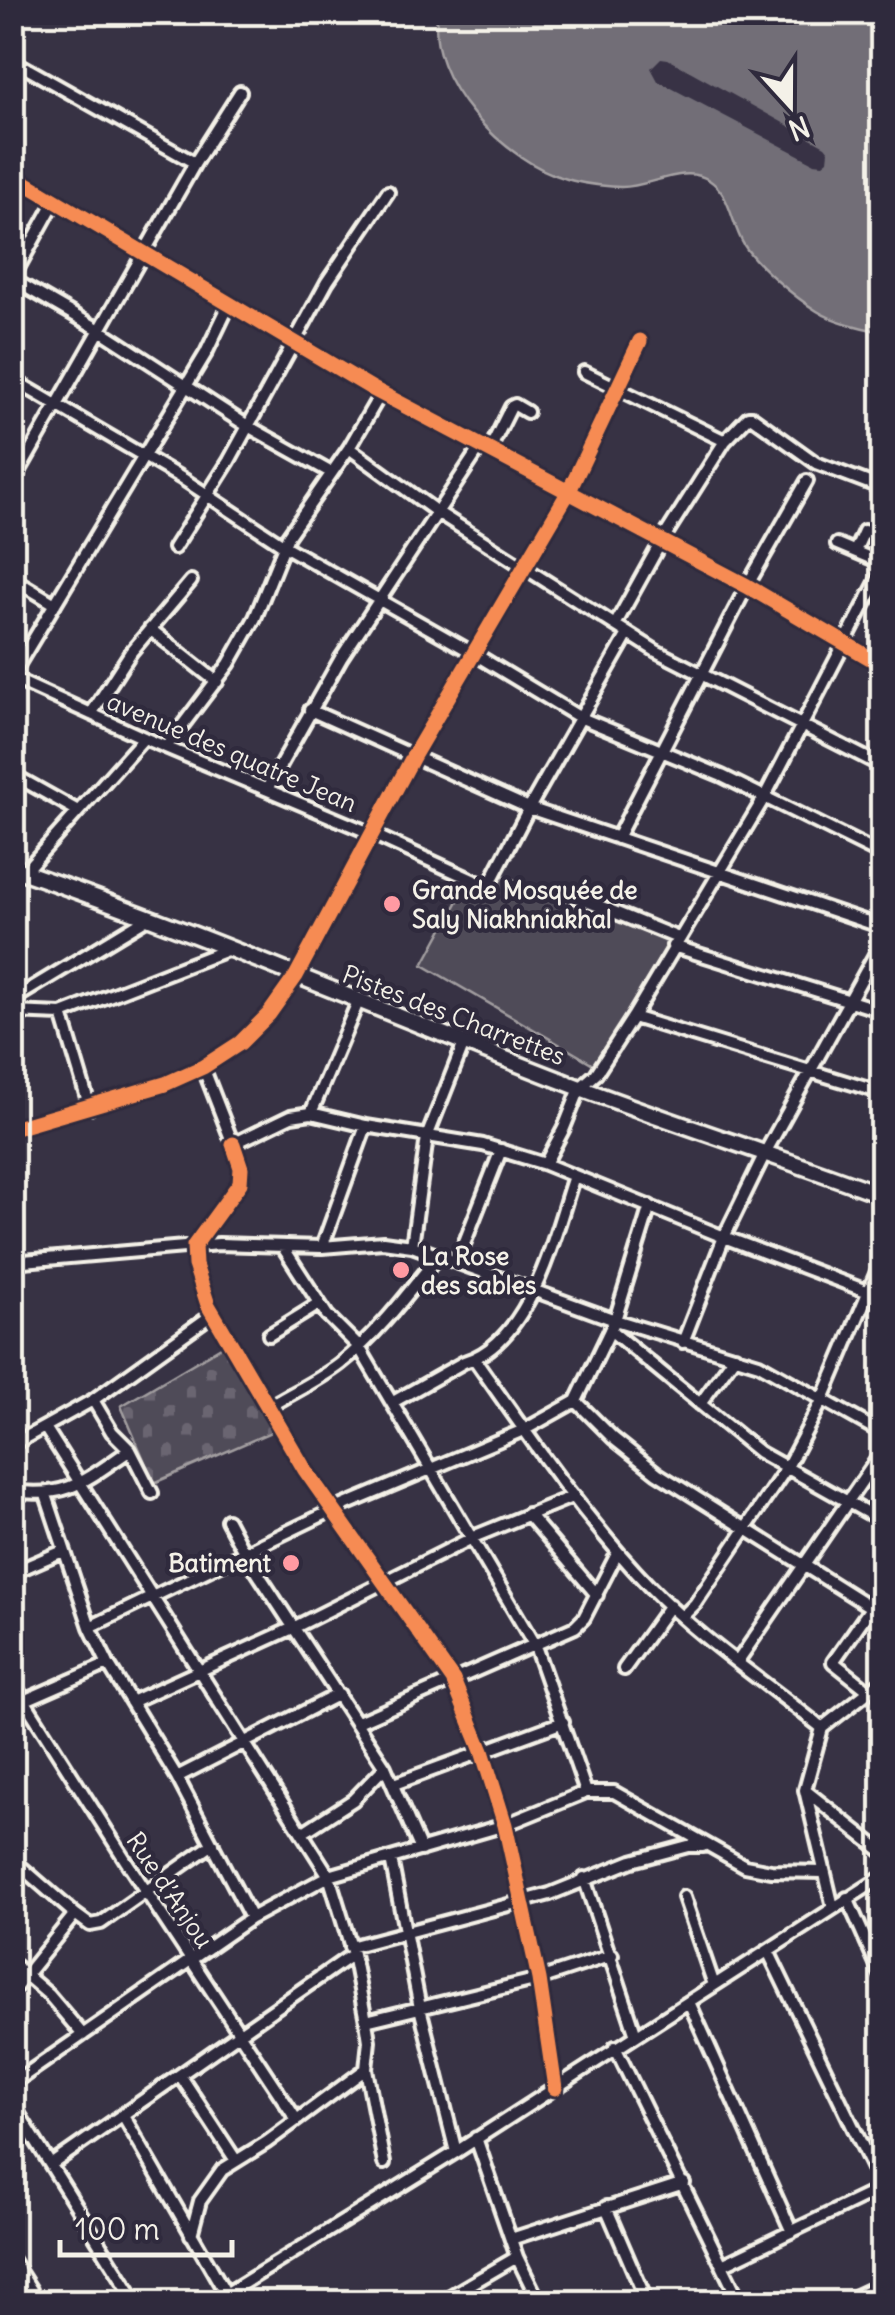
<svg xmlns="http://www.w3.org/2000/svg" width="895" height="2315" viewBox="0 0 895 2315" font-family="Delius,sans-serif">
<defs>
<pattern id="cemetery-stones" width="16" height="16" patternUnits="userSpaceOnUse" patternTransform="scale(2.5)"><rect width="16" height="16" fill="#504b59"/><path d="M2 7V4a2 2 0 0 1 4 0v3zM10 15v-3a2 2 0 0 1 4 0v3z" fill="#6a6571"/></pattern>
</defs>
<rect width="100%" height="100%" fill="#373244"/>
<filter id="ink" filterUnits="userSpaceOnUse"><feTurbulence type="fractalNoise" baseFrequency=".01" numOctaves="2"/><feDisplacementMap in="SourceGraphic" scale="20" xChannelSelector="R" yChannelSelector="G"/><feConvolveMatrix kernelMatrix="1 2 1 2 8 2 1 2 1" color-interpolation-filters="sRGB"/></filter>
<g filter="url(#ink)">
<path fill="url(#cemetery-stones)" stroke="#a29ea0" stroke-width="2.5" d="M228,1343L278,1429L154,1483L121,1406Z"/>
<path fill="#504b59" stroke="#a29ea0" stroke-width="2.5" d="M505,876L669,942L595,1065L423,965L464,890L491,886Z"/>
<path fill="#726e77" stroke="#a6a2a4" stroke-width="2.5" d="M438,12L882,13V332C863,328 834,322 817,311C796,298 757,266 744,245C731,224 731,194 709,180C684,163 646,189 620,187C603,186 583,184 567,179C506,163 423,79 438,12Z"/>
<path fill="#373244" d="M661,58L668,59L825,146L829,151L828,160L823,164L814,163L658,81L651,68Z"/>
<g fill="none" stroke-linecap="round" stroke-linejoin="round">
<g stroke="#f4f1e8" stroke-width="18">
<path id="minor" d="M12,60L195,163
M12,175L373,389L747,586L882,665
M12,279L100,330L246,425L330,472
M12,279L55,201
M584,372L725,441
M12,379L183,479L286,547L473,653L579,717L722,776L882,855
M349,448L437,512L656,651L882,766
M489,451L511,407L515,405L527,412
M12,484L195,163L240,92
M837,544L882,563
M174,548L229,461L327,282L388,192
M855,551L864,531L872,533L882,510
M12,578L55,604
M615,625L661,542L725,441L748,417H752L816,463L882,488
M150,629L217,682
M12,675L206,353L229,305
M12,678L144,738L370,833L488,887L529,808L628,634
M310,710L529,808L882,927
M91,714L131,652L191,581
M166,747L229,664L255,618L288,536L349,448L381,393
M12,774L78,811
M267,789L341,658L481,446
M617,838L747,586L807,481
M24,872L144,738
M562,891L678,938
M673,946L882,1011
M12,1000L149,917
M12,1012L62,1014L229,949
M62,1014L90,1108
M633,1017L882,1093
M203,1067L233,1144L291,1116L311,1113L366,1126L483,1145L545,1164L724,1237L882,1297
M311,1113L358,1002
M12,1129L165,1084L203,1067L240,1043L269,1014L296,976L414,755L568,493L640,341
M233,1144L241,1168L240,1183L194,1246L195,1265L208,1305L305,1470L453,1680L482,1751L505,1825L539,1979L555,2088
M545,1164L564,1128L580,1088L596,1074L633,1017L764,798L882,571
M412,1246L427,1137L464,1043
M283,1247L327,1315L359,1347L535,1646L586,1792
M322,1247L366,1126
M12,1262L219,1244L322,1247L383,1242L412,1246L615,1320L759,1364L882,1433
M457,1262L501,1150
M610,1330L759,1452L882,1521
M269,1335L319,1304
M683,1342L724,1237L766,1151L882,942
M475,1360C529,1437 584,1518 649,1586C700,1639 765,1682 822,1728
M93,1400L112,1432L130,1450L152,1493
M576,1401L613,1438L657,1473L872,1608L882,1618
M393,1402L464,1362C531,1342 554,1236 574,1176
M700,1404L735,1356
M267,1408C291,1393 318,1381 340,1364C379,1333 408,1293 439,1255
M46,1429L329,1876L353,1954L366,2021L539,1979L612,1955
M12,1445L93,1400L213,1314
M12,1491C68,1499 86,1480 130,1450
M46,1495L90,1627L108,1664L177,1777L251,1918
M528,1514L597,1595
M227,1520L244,1552L385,1767L421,1850
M12,1573L63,1551
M682,1617L695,1604L787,1467L823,1399L882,1260
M90,1627L333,1510L526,1429L576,1401L615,1320L650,1206
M738,1661L882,1452
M624,1669L670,1605
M12,1681L126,1861L296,2119
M868,1690L833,1662L882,1592
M131,1702L293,1628L478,1535L574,1496
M12,1706L108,1664
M358,1722L575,1627L584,1618L618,1552
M177,1777L339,1694
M394,1784L563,1722
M806,1791L882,1851
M302,1833L353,1800L385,1767
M12,1859L75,1914
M391,1859L420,2008L456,2152
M584,1878L636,2035
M684,1897L714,1985
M847,1898L882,1977
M833,1907L805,1790L822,1728L882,1681
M350,1947L550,1894L632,1861L688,1846H703
M768,1951L882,2187
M12,1963L49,1995L83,2035
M12,1992L75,1914L90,1925L101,1923L213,1844
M689,2002L792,2232
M615,2047L740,2302
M366,2069L384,2163
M180,2075L235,2159
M12,2084L251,1918L329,1876L505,1825L586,1792H614L745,1866L771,1871L823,1872
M12,2103L136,2302
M123,2115L226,2294
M476,2138L517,2257L539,2302
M52,2164L353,1954
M606,2207L647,2302
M191,2235L200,2201L222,2170L267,2142L366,2069L369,2041L366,2021
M511,2239L684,2183
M12,2260L31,2290L35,2302
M722,2265L882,2188
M213,2302L456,2152L882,1877
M440,2302L517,2257
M843,2302L882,2284"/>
</g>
<g stroke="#f4f1e8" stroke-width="21">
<path id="secondary" d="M12,868C200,932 382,1012 567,1083C671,1123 778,1156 882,1195"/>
</g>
<use href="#minor" stroke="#2f2a3d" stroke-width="10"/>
<use href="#secondary" stroke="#2f2a3d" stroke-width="14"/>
<g stroke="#2f2a3d" stroke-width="21">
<path id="cycleway" d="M12,175L373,389L747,586L882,665
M12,1129L165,1084L203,1067L240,1043L269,1014L296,976L414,755L568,493L640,341
M233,1144L241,1168L240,1183L194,1246L195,1265L208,1305L305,1470L453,1680L482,1751L505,1825L539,1979L555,2088"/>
</g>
<use href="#cycleway" stroke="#f68b52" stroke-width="15"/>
</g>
</g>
<g fill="#ff9aa2" stroke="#2f2a3d" stroke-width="4">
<circle cx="392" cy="904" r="10"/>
<circle cx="401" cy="1270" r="10"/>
<circle cx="291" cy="1563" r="10"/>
</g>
<g text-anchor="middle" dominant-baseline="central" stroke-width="9" stroke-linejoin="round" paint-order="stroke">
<g font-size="25" fill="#f4f1e8" stroke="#2f2a3d">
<text transform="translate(232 752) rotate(23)">avenue des quatre Jean</text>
<text transform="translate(454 1015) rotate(21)">Pistes des Charrettes</text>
<text transform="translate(170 1890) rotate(56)">Rue d’Anjou</text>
</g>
<g font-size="25" font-weight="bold" fill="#f4f1e8" stroke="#2f2a3d" text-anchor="start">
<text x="412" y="890">Grande Mosquée de<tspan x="412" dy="29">Saly Niakhniakhal</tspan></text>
<text x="421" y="1256">La Rose<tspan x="421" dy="29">des sables</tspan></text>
<text x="271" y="1563" text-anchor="end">Batiment</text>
</g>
</g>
<rect width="895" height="2315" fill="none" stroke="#2f2a3d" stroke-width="50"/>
<rect x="25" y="25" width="845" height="2265" fill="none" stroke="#f4f1e8" stroke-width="4" filter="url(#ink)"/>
<g transform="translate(790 105) rotate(159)" stroke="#2f2a3d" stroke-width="8" paint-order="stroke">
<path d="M0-8L18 38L0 25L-18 38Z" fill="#f4f1e8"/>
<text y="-15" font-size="28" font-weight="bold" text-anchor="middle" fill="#f4f1e8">N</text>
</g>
<path d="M60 2240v15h172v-15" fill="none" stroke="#f4f1e8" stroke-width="5"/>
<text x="75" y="2240" font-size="30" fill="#f4f1e8" stroke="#2f2a3d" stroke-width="8" paint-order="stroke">100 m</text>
</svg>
